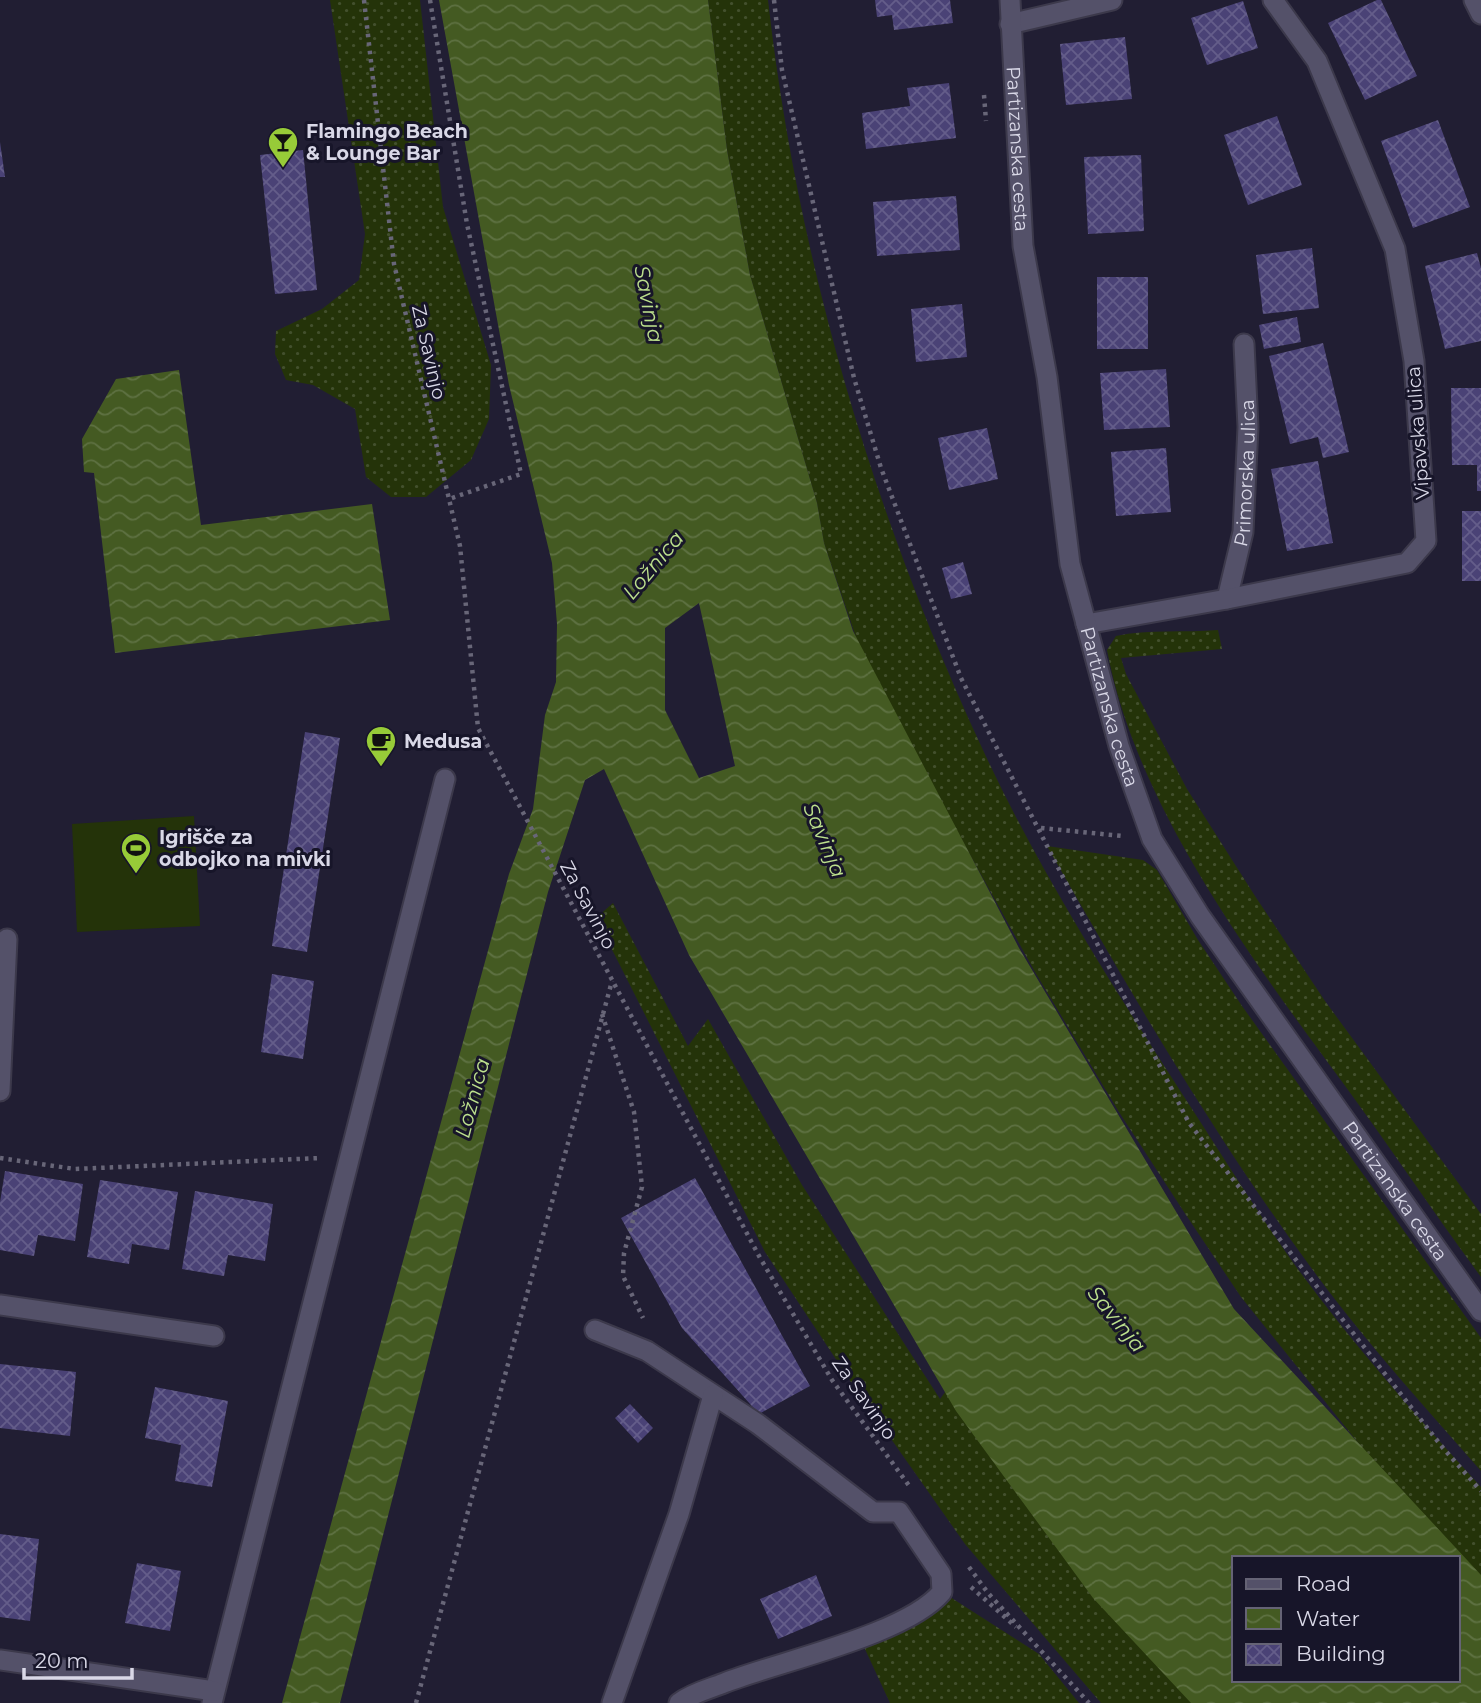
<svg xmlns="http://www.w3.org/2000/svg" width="1481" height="1703" viewBox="0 0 1481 1703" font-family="Montserrat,sans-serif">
<defs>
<pattern id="grass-dots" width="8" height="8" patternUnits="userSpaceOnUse" patternTransform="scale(1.75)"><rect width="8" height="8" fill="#243309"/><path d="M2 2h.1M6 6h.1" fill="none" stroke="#43502d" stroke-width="1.8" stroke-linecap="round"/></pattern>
<pattern id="water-waves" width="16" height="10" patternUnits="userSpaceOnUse" patternTransform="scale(1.75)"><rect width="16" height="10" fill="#445a22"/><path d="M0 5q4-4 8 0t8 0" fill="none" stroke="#5e7142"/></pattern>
<pattern id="building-cross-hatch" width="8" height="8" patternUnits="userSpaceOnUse" patternTransform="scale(1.75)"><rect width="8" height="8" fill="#4a4276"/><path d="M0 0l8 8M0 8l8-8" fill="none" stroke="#645d8a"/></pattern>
</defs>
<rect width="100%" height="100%" fill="#211e33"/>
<path fill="url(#grass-dots)" d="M330,0H420L443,207L491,365L489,419L471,460L426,497H391L366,477L355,409L313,385L286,380L275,354L276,331L322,309L359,280L365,234Z
M708,0H768C797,259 873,514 983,750C1037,867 1111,984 1181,1092C1219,1150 1256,1211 1297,1268C1353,1344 1417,1417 1481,1487V1582L1388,1480L1241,1297L1186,1215L1119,1112L1035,972L927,777L857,640L824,543L817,503L750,275L727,150Z
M1218,630L1222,649L1121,658L1126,674L1187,789L1255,896L1325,1001L1481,1214V1277C1434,1213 1390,1147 1343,1083C1251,958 1136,805 1107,650L1116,636C1148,629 1185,633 1218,630Z
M1047,846L1143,860L1157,870L1198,940L1242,1006L1481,1338V1471C1429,1412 1375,1352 1327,1289C1222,1150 1133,997 1047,846Z
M613,903L688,1046L708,1019L802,1185L940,1399L948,1388L1197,1703H1101L965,1544L851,1382L765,1252L596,918Z
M950,1597L1039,1654L1079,1703H890L864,1647L910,1629Z"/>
<path fill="#243309" d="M194,816L200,926L77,932L72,824Z"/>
<path fill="url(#water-waves)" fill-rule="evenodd" d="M439,0H708L727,150L750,275L817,503L824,543L853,631L1019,948L1234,1309L1481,1575V1703H1191L1093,1598L956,1411L689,955L604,769L585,780L548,892L340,1703H282L509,874L533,809L545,715L556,682L557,624L552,563L509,385ZM699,603L735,766L699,778L665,710V628ZM1234,1558H1458V1680H1234Z
M179,370L201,525L372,504L390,620L115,653L94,473L84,472L82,439L116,379Z"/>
<path fill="url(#building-cross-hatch)" d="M875,0H950L953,23L894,30L892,15L877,17Z
M1377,0H1381L1417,76L1365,100L1328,23Z
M1243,1L1258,48L1207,65L1191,18Z
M1125,37L1132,99L1066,105L1060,44Z
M949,83L956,138L866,149L862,113L910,106L907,88Z
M1277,116L1302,185L1248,205L1224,135Z
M1438,120L1470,207L1413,228L1381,141Z
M0,142L5,177H0Z
M303,150L317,290L275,294L260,155Z
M1141,155L1144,231L1088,234L1084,157Z
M956,196L960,250L877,256L873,202Z
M1312,248L1319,308L1263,314L1256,255Z
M1477,253L1481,268V341L1445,349L1425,266Z
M1097,277H1148V349H1097Z
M962,304L967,357L916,362L911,309Z
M1297,317L1301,342L1264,349L1259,325Z
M1323,343L1349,452L1323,458L1318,437L1290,444L1269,356Z
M1166,369L1170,427L1104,430L1100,373Z
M1451,388H1481V491H1477V465H1452Z
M987,428L998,479L949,490L938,438Z
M1166,448L1171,512L1116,516L1111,452Z
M1318,461L1333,543L1287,551L1271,469Z
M1462,511H1481V581H1462Z
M963,562L972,594L951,599L942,568Z
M305,732L340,738L307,952L272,946Z
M272,974L314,981L303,1059L261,1052Z
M5,1171L83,1184L75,1241L38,1235L34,1256L0,1250V1202Z
M695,1178L810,1386L759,1414L682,1328L621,1218Z
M100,1180L178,1192L169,1250L132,1244L129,1264L87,1257Z
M195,1191L273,1204L265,1261L228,1255L224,1276L182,1269Z
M0,1364L76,1372L70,1436L0,1428Z
M155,1387L228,1401L212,1487L175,1481L181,1445L145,1438Z
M630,1404L653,1428L638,1443L615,1418Z
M0,1534L39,1539L30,1621L0,1617Z
M137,1563L181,1571L170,1631L125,1623Z
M816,1575L832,1616L778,1639L760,1599Z"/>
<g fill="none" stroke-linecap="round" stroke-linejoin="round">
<g stroke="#3c394b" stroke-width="23">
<path id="service" d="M0,1091L7,939
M595,1330L647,1351L758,1424L873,1512H899L941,1574L942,1592C906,1635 780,1661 724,1683C709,1689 692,1693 679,1703
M212,1703L445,779"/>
</g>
<g stroke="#3c394b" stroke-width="23">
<g id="minor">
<path d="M1474,0L1481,14"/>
<path d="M1010,24L1112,0"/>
<path id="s1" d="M1227,599L1243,532L1248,427L1244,344"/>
<path d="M1086,624L1227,599L1407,563L1426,541L1414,361L1395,249L1317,61L1273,0"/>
<path d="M0,1305L214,1336"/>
<path d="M0,1660L214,1691"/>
<path d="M612,1703L679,1514L713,1395"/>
</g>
</g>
<g stroke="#3c394b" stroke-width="23">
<g id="tertiary">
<path id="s2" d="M1010,0L1023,246L1047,377L1070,564L1119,746L1152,839L1200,916L1481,1311"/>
</g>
</g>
<path stroke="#686678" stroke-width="4.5" stroke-dasharray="3.5 5" stroke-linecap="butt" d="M364,0L394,264L460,546L478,728L759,1256L832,1380L910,1487
M430,0L467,224L521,474L449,499
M774,0L782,70L854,378L881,468L961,678L1189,1123L1443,1448L1481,1491
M984,95L986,121
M1041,828L1122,836
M602,1014L634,1112L642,1187L624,1253L623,1276L643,1318
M0,1158L75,1169L320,1158
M969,1567L988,1593L1089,1703
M971,1587L1016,1627
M416,1703L612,981"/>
<use href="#service" stroke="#545169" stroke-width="19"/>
<use href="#minor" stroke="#545169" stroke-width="19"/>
<use href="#tertiary" stroke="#545169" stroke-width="19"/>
</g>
<defs>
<g id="bar-pin" transform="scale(1.575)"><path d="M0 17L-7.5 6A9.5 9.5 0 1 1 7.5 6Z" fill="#97cb38" stroke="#171529"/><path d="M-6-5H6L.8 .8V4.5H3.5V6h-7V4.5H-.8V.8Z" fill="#111"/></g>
<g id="cafe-pin" transform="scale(1.575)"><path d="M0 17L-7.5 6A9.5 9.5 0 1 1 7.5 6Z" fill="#97cb38" stroke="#171529"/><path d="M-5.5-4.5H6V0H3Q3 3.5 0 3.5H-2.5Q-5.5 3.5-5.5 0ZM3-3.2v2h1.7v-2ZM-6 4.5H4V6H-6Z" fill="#111"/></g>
<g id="stadium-pin" transform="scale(1.575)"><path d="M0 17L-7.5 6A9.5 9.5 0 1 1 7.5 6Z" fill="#97cb38" stroke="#171529"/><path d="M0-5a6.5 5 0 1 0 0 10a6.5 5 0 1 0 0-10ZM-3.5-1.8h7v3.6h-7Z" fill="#111"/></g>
</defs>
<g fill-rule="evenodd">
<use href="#bar-pin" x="283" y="142"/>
<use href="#cafe-pin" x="381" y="741"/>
<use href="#stadium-pin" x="136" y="848"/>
</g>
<g text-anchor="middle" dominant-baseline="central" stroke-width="6" stroke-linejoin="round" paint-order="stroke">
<g font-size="19" font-weight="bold" fill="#d9d8e7" stroke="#171529" text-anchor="start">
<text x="306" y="131">Flamingo Beach<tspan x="306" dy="22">&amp; Lounge Bar</tspan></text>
<text x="404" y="741">Medusa</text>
<text x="159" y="837">Igrišče za<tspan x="159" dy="22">odbojko na mivki</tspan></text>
</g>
<g font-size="19" fill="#d9d8e7" stroke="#171529">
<text stroke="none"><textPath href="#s2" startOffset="149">Partizanska cesta</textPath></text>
<text transform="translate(429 352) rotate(77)">Za Savinjo</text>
<text transform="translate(1418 433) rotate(-94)">Vipavska ulica</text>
<text stroke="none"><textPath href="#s1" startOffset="128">Primorska ulica</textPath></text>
<text stroke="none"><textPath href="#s2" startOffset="716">Partizanska cesta</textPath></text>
<text transform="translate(588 905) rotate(62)">Za Savinjo</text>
<text stroke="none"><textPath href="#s2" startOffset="1283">Partizanska cesta</textPath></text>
<text transform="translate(864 1398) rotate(55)">Za Savinjo</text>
</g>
<g font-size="21" font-style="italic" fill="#bde18d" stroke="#171529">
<text transform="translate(649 304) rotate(79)">Savinja</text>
<text transform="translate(653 565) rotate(-50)">Ložnica</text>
<text transform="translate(825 840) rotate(67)">Savinja</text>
<text transform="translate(472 1098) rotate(-75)">Ložnica</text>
<text transform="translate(1117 1319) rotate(51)">Savinja</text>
</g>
</g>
<rect x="1232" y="1556" width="228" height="126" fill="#171529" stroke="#656375" stroke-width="2"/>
<rect x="1246" y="1579" width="35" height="10" fill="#545169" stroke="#656375" stroke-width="2"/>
<text x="1296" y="1591" font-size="21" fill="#d9d8e7">Road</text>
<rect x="1246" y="1608" width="35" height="21" fill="url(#water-waves)" stroke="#656375" stroke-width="2"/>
<text x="1296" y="1626" font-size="21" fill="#d9d8e7">Water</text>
<rect x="1246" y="1644" width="35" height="21" fill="url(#building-cross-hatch)" stroke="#656375" stroke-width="2"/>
<text x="1296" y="1661" font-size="21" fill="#d9d8e7">Building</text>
<path d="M24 1668v10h108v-10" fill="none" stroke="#d9d8e7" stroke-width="3.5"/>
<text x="35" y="1668" font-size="21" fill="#d9d8e7" stroke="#171529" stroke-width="5" paint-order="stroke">20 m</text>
</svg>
